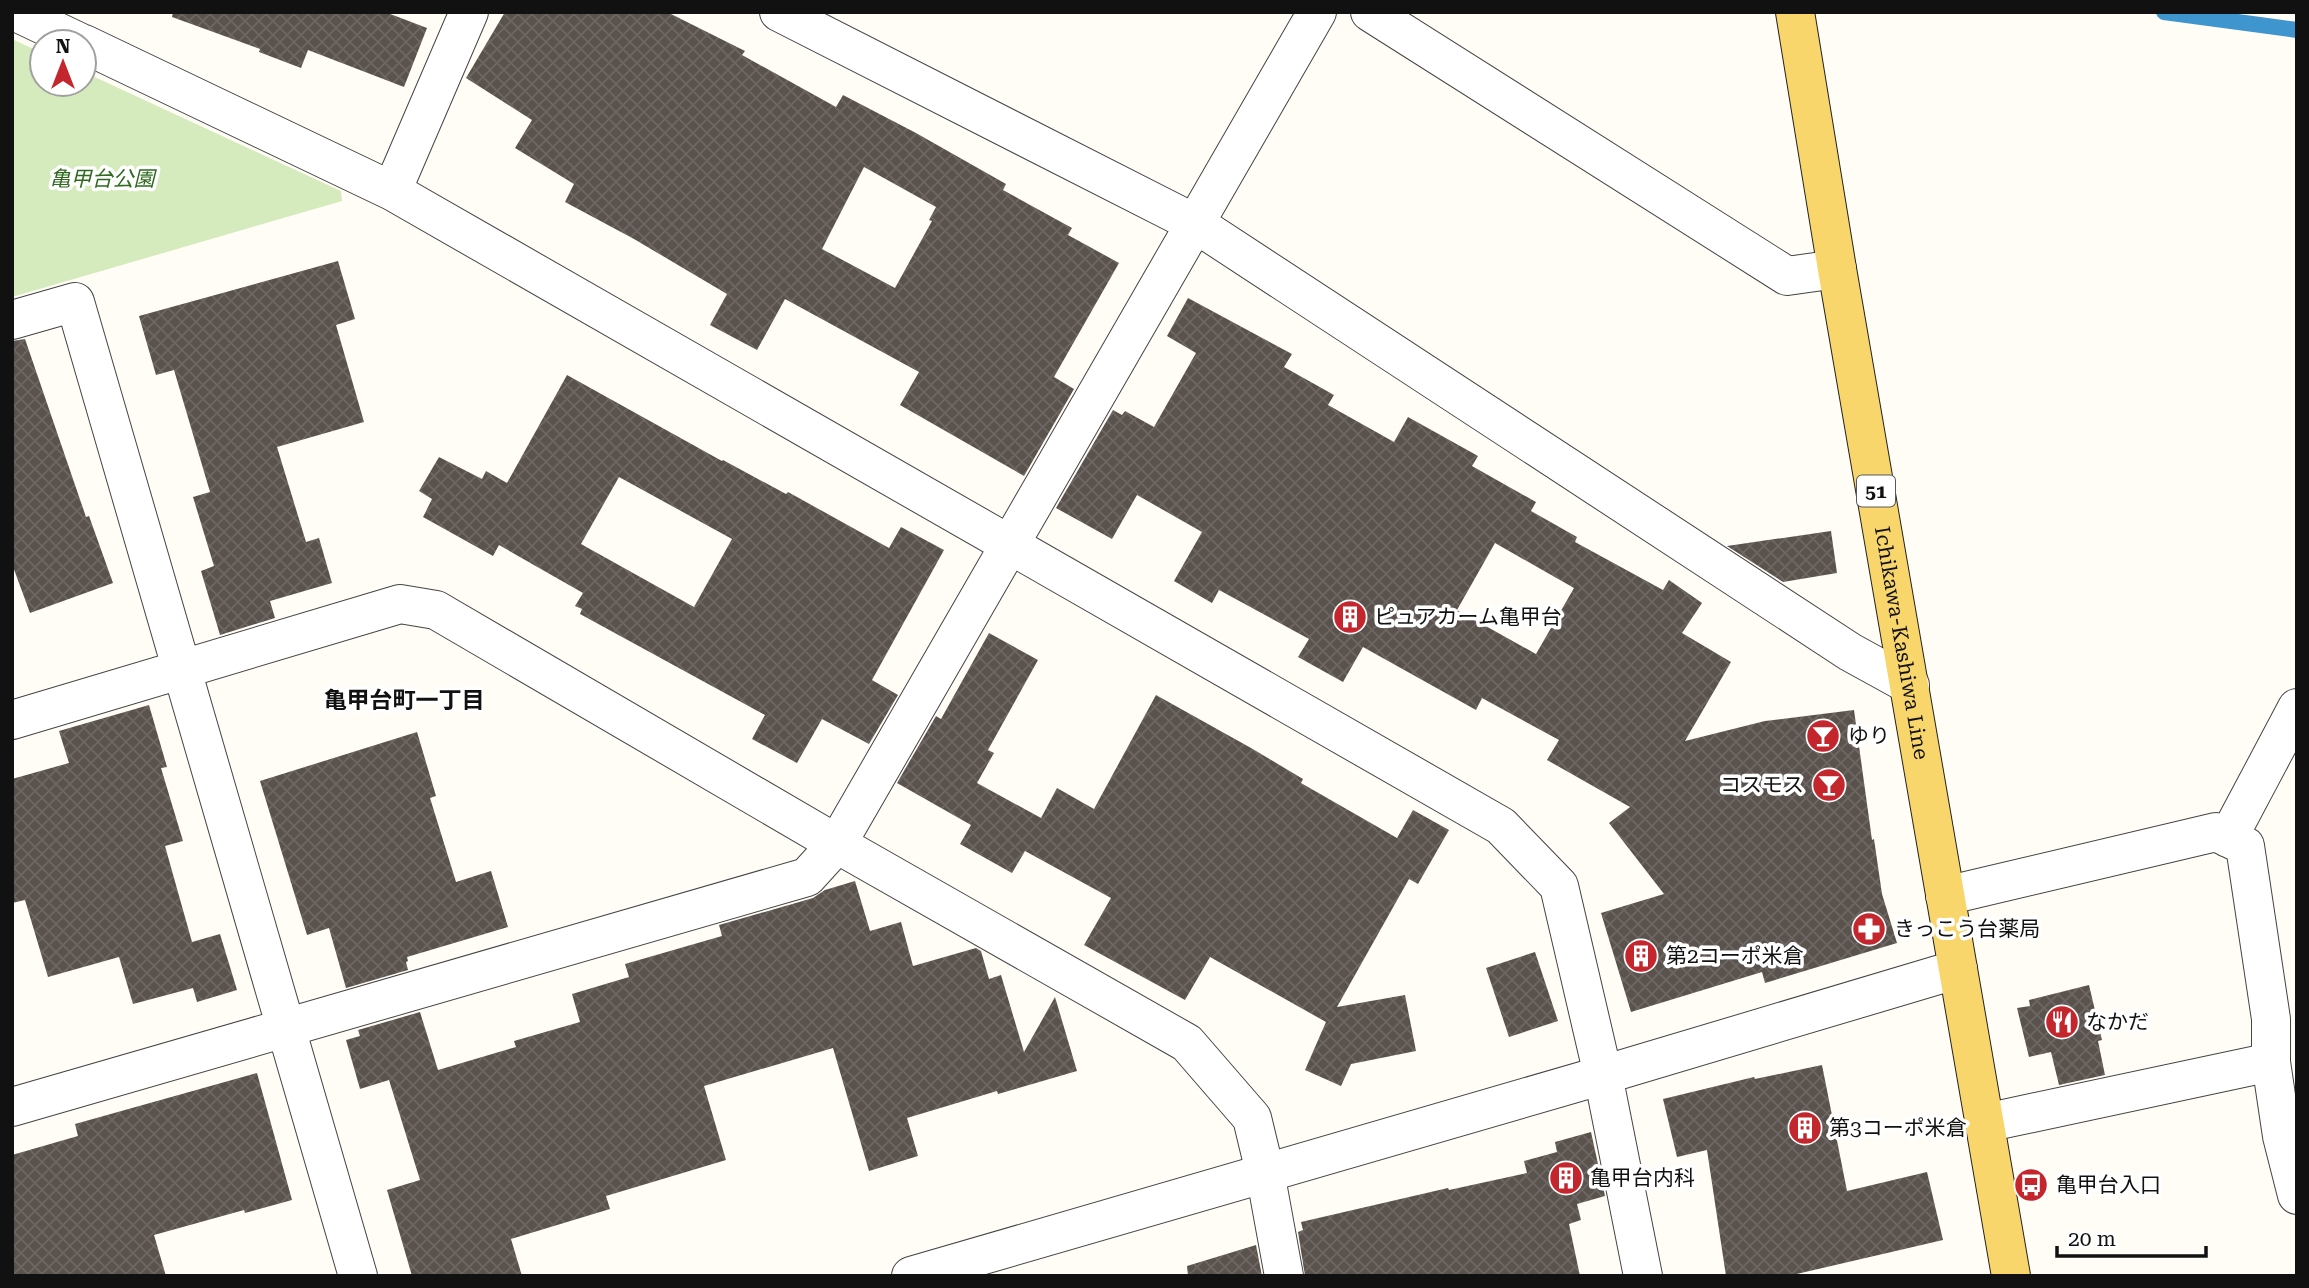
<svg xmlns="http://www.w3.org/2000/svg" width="2309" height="1288" viewBox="0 0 2309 1288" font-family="'Roboto Serif','Noto Sans JP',serif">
<defs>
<pattern id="building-cross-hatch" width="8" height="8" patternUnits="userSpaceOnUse" patternTransform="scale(1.75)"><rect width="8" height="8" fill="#5a524d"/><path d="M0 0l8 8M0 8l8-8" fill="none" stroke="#6d6662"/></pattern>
</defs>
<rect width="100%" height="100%" fill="#fffdf5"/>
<path fill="#d5ebbd" d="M12,39L42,53V84H84V72L341,191L342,201L12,297Z"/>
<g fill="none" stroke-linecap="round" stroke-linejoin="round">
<path stroke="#3f96cf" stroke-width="16" d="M2164,12L2297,30"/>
</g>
<path fill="url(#building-cross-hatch)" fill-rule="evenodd" d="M173,12H385L427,28L404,87L308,50L301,68L259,52L260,49L172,17Z
M505,12H667L745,51L742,55L836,107L843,95L916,133L1006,184L1003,190L1072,228L1068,235L1119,263L1054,377L1074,389L1024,476L900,405L919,372L785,299L757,350L710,325L727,294L634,239L565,202L574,184L515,148L532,120L466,78ZM864,167L936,207L929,220L932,221L895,288L822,249Z
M338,261L355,319L336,325L364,422L277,447L306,542L319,538L332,583L270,601L275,618L220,635L201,571L214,566L193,497L210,492L174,370L156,375L139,316Z
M1188,298L1292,354L1284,367L1334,395L1328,405L1394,442L1408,417L1478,456L1472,466L1536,502L1531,511L1577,537L1575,542L1663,590L1669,580L1702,603L1682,633L1731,662L1685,741L1765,721L1854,710L1872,840L1874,839L1882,894L1897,943L1765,983L1762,972L1631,1012L1601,913L1664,894L1609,823L1630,807L1547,760L1559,740L1482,698L1476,710L1363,647L1343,682L1298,657L1309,639L1219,590L1212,603L1174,581L1202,532L1137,495L1112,539L1056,508L1113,410L1122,415L1125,411L1154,427L1196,353L1167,336ZM1495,543L1574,588L1536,654L1457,610Z
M25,339L86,517L89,516L113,583L30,613L12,564V341Z
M567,375L722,461L723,460L786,494L788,492L889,548L901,527L944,550L872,680L898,695L869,744L822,719L797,763L752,739L765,715L580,614L582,609L575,606L583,593L499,545L493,556L423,517L432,499L419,491L439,457L482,479L486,471L507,483ZM619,477L732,539L694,607L581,544Z
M1831,531L1837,573L1783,582L1727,546Z
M989,633L1038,660L988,750L994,753L977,783L1041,818L1057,788L1094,809L1156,695L1251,748L1303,779L1301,783L1397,838L1413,810L1449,830L1418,884L1409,879L1337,1007L1405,995L1416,1051L1351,1064L1341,1086L1305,1070L1326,1022L1210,957L1185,1000L1084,945L1111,898L1025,851L1012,873L960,844L971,825L897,783L936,716L941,719Z
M149,705L167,767L161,768L183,841L165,846L192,942L220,934L237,990L197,1002L193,988L133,1004L119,957L48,977L25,900L12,903V779L69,763L59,731Z
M417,732L436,796L430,798L456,882L491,871L508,927L407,957L408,961L406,962L408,970L346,988L329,928L307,935L260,781Z
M855,881L870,931L901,922L913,966L976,948L981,951L989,979L1001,975L1024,1052L1055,997L1077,1071L998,1094L997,1091L907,1118L918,1156L869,1171L833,1048L704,1086L726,1160L606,1196L610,1209L511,1239L522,1276H412L387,1190L420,1180L389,1080L360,1089L346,1040L360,1036L358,1030L420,1012L438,1070L516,1047L514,1041L580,1022L572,994L629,977L625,964L722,936L719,925L813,898L825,890Z
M1535,952L1558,1021L1509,1037L1486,968Z
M2089,985L2102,1040L2098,1041L2105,1075L2059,1085L2051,1052L2029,1057L2017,1008L2030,1006L2029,1000Z
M1822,1065L1847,1191L1927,1172L1943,1240L1788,1276H1726L1707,1150L1677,1157L1663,1099L1754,1077L1755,1079Z
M257,1073L292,1200L245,1213L244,1210L154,1235L166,1276H12V1155L78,1136L75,1124Z
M1591,1132L1605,1196L1577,1204L1581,1220L1569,1224L1580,1276H1305L1298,1232L1303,1230L1301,1222L1448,1188L1449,1190L1527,1173L1524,1161L1557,1152L1555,1142Z
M1256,1245L1262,1276H1188L1187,1266Z"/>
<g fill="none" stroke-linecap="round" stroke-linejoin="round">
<g stroke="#444" stroke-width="40">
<path id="minor" d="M16,12L79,42
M779,12L1196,224L1850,652L1910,685
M1370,12L1787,276L1837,269
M84,44L392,191L1501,826L1559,886L1603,1075L1643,1276
M392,191L469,12
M12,320L75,302L358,1276
M12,720L400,604L436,610L837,844L1187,1043L1252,1118L1265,1172L1284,1276
M2228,838L2297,708
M1945,896L2216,832L2245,846L2271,1019V1062L2282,1136L2297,1195
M12,1107L807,877L837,844L1317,12
M1985,1123L2271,1062"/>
</g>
<g stroke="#444" stroke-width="40">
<path id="tertiary" d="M911,1276L1603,1075L1958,969"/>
</g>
<g stroke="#222" stroke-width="40">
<g id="primary">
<path id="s1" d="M1795,12L1837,269L2011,1276"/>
</g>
</g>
<use href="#minor" stroke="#fff" stroke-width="38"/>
<use href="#tertiary" stroke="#fff" stroke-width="38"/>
<use href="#primary" stroke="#f9d66b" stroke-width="38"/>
</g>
<defs>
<g id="building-disc" transform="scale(1.75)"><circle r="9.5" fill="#c4262e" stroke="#fff"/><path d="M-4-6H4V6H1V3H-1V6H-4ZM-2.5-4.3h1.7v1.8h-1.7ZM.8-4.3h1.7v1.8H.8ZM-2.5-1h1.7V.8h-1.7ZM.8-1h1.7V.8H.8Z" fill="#fff"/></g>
<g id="bar-disc" transform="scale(1.75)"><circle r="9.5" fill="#c4262e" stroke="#fff"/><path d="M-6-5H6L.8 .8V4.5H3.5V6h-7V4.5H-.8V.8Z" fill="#fff"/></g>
<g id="pharmacy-disc" transform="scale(1.75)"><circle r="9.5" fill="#c4262e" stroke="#fff"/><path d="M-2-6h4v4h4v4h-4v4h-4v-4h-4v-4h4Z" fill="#fff"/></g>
<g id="restaurant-disc" transform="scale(1.75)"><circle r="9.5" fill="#c4262e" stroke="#fff"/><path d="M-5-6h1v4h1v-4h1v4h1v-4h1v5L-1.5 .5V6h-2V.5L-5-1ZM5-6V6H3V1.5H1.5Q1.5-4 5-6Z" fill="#fff"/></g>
<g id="bus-disc" transform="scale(1.75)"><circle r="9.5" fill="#c4262e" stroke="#fff"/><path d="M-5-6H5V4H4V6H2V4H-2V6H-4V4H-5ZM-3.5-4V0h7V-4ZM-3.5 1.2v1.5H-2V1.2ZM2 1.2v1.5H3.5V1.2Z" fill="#fff"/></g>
</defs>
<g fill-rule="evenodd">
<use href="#building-disc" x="1350" y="617"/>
<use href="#bar-disc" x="1823" y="736"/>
<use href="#bar-disc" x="1829" y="785"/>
<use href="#pharmacy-disc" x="1869" y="929"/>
<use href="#building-disc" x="1641" y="956"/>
<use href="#restaurant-disc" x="2062" y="1022"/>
<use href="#building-disc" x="1805" y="1128"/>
<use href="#building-disc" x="1566" y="1178"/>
<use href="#bus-disc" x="2031" y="1185"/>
</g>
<g text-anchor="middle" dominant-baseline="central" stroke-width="7" stroke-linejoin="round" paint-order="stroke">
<rect fill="#fff" stroke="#585858" stroke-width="2" x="1857" y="475.5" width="38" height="31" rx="5"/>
<g font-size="19" font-weight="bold" fill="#111">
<text x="1876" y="491">51</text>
</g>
<g font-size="21" font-style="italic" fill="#2f6b1f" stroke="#fff">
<text x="102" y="179">亀甲台公園</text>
</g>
<g font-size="21" fill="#111" stroke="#fff" text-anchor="start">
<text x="1374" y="617">ピュアカーム亀甲台</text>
<text x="1848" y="736">ゆり</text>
<text x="1804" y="785" text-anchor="end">コスモス</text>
<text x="1894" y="929">きっこう台薬局</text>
<text x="1666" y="956">第2コーポ米倉</text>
<text x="2086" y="1022">なかだ</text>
<text x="1829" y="1128">第3コーポ米倉</text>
<text x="1590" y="1178">亀甲台内科</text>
<text x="2056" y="1185">亀甲台入口</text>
</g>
<g font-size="21" fill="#111" stroke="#fff">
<text stroke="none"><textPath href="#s1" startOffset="640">Ichikawa-Kashiwa Line</textPath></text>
</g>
<g font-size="23" font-weight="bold" fill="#111" stroke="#fff">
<text x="404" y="700">亀甲台町一丁目</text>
</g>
</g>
<rect width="2309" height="1288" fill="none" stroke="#111111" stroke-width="28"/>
<g transform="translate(63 63)"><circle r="33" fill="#ffffff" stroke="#a0a0a0" stroke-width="2"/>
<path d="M0-5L12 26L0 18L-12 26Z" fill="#c4262e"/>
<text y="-10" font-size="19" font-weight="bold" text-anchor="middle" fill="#111111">N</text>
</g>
<path d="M2057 1246v10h149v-10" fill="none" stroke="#111111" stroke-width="3.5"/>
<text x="2068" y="1246" font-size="21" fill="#111111" stroke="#ffffff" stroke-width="5" paint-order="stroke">20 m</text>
</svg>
